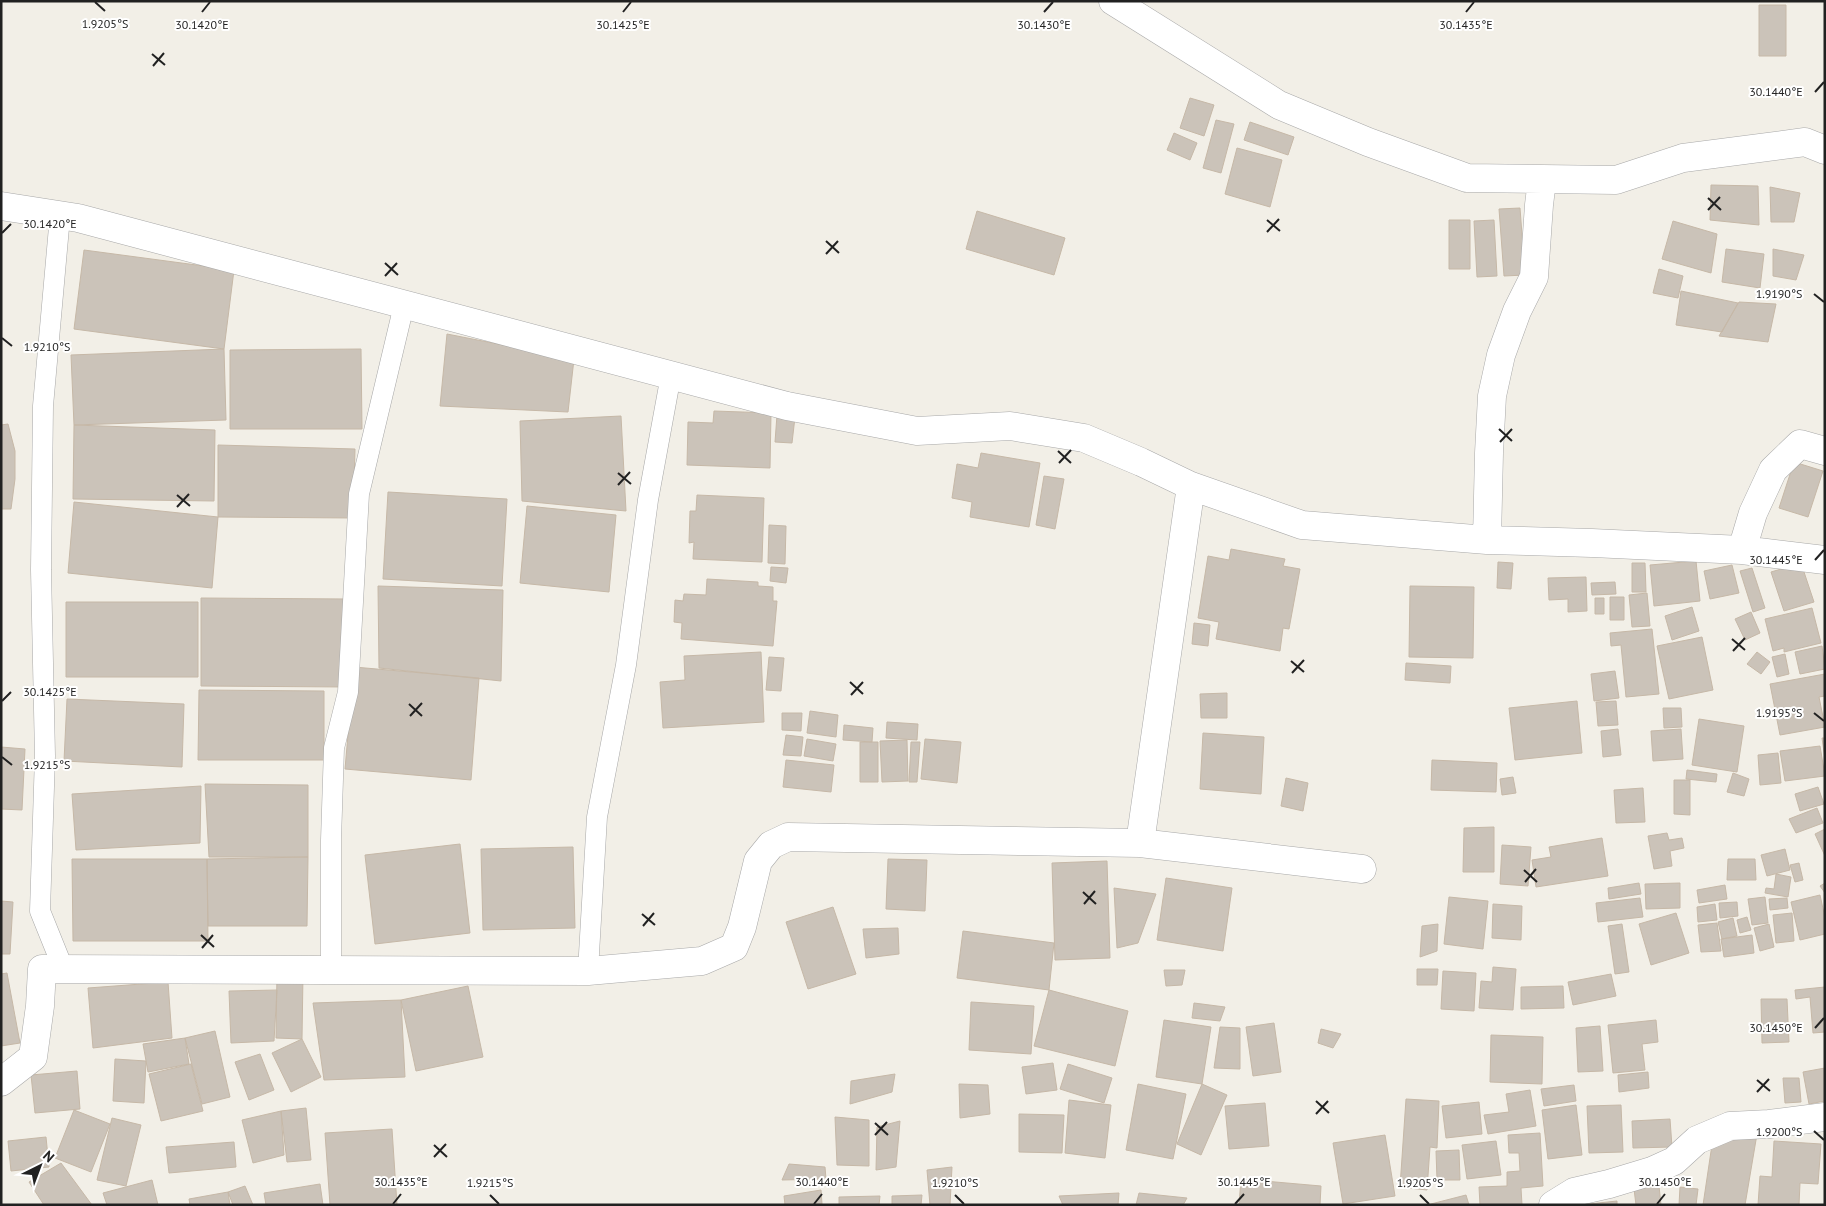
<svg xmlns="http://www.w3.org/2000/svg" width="1826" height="1206" viewBox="0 0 1826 1206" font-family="'PT Sans',sans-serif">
<rect width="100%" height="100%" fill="#f2efe7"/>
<path fill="#cbc3b9" stroke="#c6b8a7" d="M1759,5H1786V56H1759Z
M1190,98L1214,105L1204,136L1180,128Z
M1216,120L1234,124L1221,173L1203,168Z
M1250,122L1294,137L1288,155L1244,140Z
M1174,133L1197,143L1190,160L1167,150Z
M1237,148L1282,160L1270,207L1225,194Z
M1711,185L1758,186L1759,225L1710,220Z
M1770,187L1800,193L1794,222H1771Z
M1520,208L1525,275L1504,276L1499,209Z
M977,211L1065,238L1054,275L966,249Z
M1449,220H1470V269H1449Z
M1494,220L1497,276L1477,277L1474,221Z
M1673,221L1717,234L1711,273L1662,259Z
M1726,249L1764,254L1760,288L1722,282Z
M1773,249L1804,255L1796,280L1773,276Z
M84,250L234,270L224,349L74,329Z
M1659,269L1683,276L1678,298L1653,293Z
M1681,291L1738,303L1722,332L1676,325Z
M1739,302L1776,304L1768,342L1719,336Z
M447,334L574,359L568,412L440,406Z
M224,349L226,420L74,425L71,355Z
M361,349L362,429H230V350Z
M714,411L771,413L770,468L687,465L688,422L713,423Z
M777,415L795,417L792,443L775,442Z
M621,416L626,511L522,501L520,421Z
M8,424L15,451V479L11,509H1V425Z
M74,425L215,430L214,501L73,499Z
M218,445L355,449L353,518L218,517Z
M981,453L1040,463L1029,527L970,517L972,502L952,498L957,464L978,468Z
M1794,462L1823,471L1808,517L1779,508Z
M1044,476L1064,479L1055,529L1036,525Z
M388,492L507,499L502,586L383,579Z
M697,495L764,498L762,562L693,559L694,542L689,543L690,511H696Z
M74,502L218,517L212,588L68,573Z
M527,506L616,515L609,592L520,583Z
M769,525L786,526L785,564L768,563Z
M1231,549L1285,559L1283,566L1300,569L1289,629L1283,628L1280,651L1216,639L1219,622L1198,618L1208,556L1229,560Z
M1696,561L1700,601L1654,606L1650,565Z
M1498,562L1513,563L1511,589L1497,588Z
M1632,563H1645L1646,592H1632Z
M1801,563L1814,602L1784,611L1771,572Z
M1732,565L1739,593L1710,599L1704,571Z
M771,567L788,568L786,583L770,581Z
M1752,568L1765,608L1753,612L1740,571Z
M1586,577L1587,611L1568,612V599L1549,600L1548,578Z
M707,579L758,582V586L773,587V601H777L773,646L681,639L682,623L674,622L675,600L683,601L684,594L706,595Z
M1615,582L1616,594L1592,595L1591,583Z
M378,586L503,590L501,681L379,668Z
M1410,586L1474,587L1473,658L1409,657Z
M1647,593L1650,626L1632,627L1629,595Z
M1610,597H1624V620H1610Z
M201,598L347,599V687L201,686Z
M1595,598H1604V614H1595Z
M66,602H198V677H66Z
M1692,607L1699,631L1672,640L1665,616Z
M1812,608L1821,643L1784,652V648L1773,651L1765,619Z
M1751,612L1760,633L1745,640L1735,619Z
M1194,623L1210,625L1208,646L1192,644Z
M1652,629L1659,694L1626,697L1621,645L1611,646L1610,633Z
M1702,637L1713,690L1669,699L1657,646Z
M1822,646L1825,669L1800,674L1795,652Z
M761,652L764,722L663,728L660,682L685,680L684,656Z
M1757,652L1770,662L1761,674L1747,664Z
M1785,654L1789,674L1777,677L1772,657Z
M769,657L784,658L781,691L766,690Z
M1406,663L1451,666L1450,683L1405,680Z
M354,667L479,678L471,780L345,769Z
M1615,671L1619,698L1594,701L1591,674Z
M1825,674V696L1819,697L1825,727L1780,735L1770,684Z
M199,690L324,691V760H198Z
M1227,693V718H1201L1200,694Z
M67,699L184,704L182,767L64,761Z
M1577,701L1582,753L1515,760L1509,708Z
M1616,701L1618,725L1598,726L1596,702Z
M1663,708H1681L1682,727L1664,728Z
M810,711L838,715L836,737L807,733Z
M782,713H802L801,731L782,730Z
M1699,719L1744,726L1737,772L1692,765Z
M887,722L918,724L917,740L886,738Z
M844,725L873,728L872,742L843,740Z
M1618,729L1621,755L1603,757L1601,731Z
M1681,729L1683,759L1653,761L1651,731Z
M1203,733L1264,737L1261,794L1200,789Z
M786,735L803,737L801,756L783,755Z
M1822,738H1825V759Z
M807,739L836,744L833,761L804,756Z
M925,739L961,742L957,783L921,779Z
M907,740L908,781L882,782L880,741Z
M860,742H878V782H860Z
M911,742H920L917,782H909Z
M1820,746L1825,776L1785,781L1780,751Z
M1,747L25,749L22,810L1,809Z
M1778,753L1781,783L1760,785L1758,755Z
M786,760L834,765L831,792L783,787Z
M1432,760L1497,763L1496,792L1431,790Z
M1687,770L1717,774L1716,782L1686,779Z
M1733,773L1749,779L1744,796L1727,792Z
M1513,777L1516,793L1502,795L1500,779Z
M1286,778L1308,783L1303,811L1281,806Z
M1674,780H1690V815L1674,814Z
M205,784L308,785V857H209Z
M201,786L200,843L76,850L72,794Z
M1818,787L1824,804L1800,811L1795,794Z
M1643,788L1645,822L1616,823L1614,790Z
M1817,808L1823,823L1796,833L1789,819Z
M1494,827V872H1463L1464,828Z
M1825,829V856L1815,834Z
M1667,833L1669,840L1682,838L1684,848L1670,851L1672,866L1654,869L1648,836Z
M1602,838L1608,876L1536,887L1532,860L1551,857L1549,847Z
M460,844L470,933L375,944L365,855Z
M1502,845L1531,847L1528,886L1500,884Z
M573,847L575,928L483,930L481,849Z
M1785,849L1790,870L1767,876L1761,855Z
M308,857L307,926H208L207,859Z
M72,859H207L208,941H73Z
M888,859L927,860L925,911L886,909Z
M1728,859H1755L1756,880H1727Z
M1107,861L1110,958L1055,960L1052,863Z
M1799,863L1803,880L1795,882L1790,865Z
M1776,874L1791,877L1788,897L1765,893L1766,888L1774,889Z
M1166,878L1232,888L1223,951L1157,940Z
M1639,883L1641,894L1609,899L1608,888Z
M1680,883V908L1646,909L1645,884Z
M1825,883V893L1820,886Z
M1725,885L1727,899L1699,903L1697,890Z
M1114,888L1156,894L1138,943L1117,948Z
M1820,895L1825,918V934L1800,940L1791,902Z
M1449,897L1488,901L1483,949L1444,944Z
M1765,897L1768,923L1752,925L1748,899Z
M1640,898L1643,917L1598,922L1596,903Z
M1787,898L1788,908L1770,910L1769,899Z
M1,901L13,902L10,954H1Z
M1737,902L1738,916L1720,918L1719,903Z
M1493,904L1522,906L1521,940L1492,938Z
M1715,904L1717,920L1698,922L1697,907Z
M833,907L856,974L808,989L786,922Z
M1676,913L1689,953L1651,965L1639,924Z
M1792,913L1794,941L1776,943L1773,915Z
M1747,917L1751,930L1740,933L1737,920Z
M1733,918L1737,936L1722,939L1718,922Z
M1717,923L1721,951L1701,952L1698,925Z
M1438,924L1437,951L1420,957L1422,926Z
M1622,924L1629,972L1615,974L1608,926Z
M1769,924L1774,947L1760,951L1754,928Z
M898,928L899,954L866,958L863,929Z
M963,931L1054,943L1049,990L957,978Z
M1752,935L1754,953L1724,957L1721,939Z
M1493,967L1516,969L1513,1010L1479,1008L1481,981L1492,982Z
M1417,969H1438L1437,985H1417Z
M1164,970H1185L1182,985L1166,986Z
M1443,971L1476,973L1474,1011L1441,1009Z
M7,973L20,1043L1,1046V974Z
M277,973L303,974L302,1039L276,1038Z
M1611,974L1616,996L1573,1005L1568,982Z
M168,982L172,1038L93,1048L88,988Z
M468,986L483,1057L416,1071L401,1000Z
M1563,986L1564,1008L1521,1009V987Z
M1825,987V1032L1813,1033L1810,997L1796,999L1795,990Z
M277,990L274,1041L231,1043L229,991Z
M1049,990L1128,1011L1115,1066L1034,1046Z
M1761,999H1787L1789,1042L1762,1043Z
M401,1000L405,1077L324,1080L313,1003Z
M971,1002L1034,1006L1031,1054L969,1050Z
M1194,1003L1225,1007L1220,1021L1192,1018Z
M1164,1020L1211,1027L1202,1084L1156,1077Z
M1656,1020L1658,1042L1642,1044L1645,1070L1613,1073L1608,1025Z
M1274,1023L1281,1072L1253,1076L1246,1027Z
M1600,1026L1603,1071L1578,1072L1576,1028Z
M1220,1027L1240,1028V1069L1214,1068Z
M1321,1029L1341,1034L1333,1048L1318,1043Z
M215,1031L230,1097L202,1104L185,1038Z
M1491,1035L1543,1037L1542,1084L1490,1082Z
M185,1038L189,1064L148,1072L143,1044Z
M302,1039L321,1077L291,1092L272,1053Z
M260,1054L274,1090L249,1100L235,1062Z
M115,1059L146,1061L144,1103L113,1101Z
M1053,1063L1057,1090L1026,1094L1022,1067Z
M191,1064L203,1111L161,1121L149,1074Z
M1068,1064L1112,1078L1104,1103L1060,1089Z
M1825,1068V1101L1809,1104L1803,1072Z
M77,1071L80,1109L35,1113L31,1075Z
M1648,1072L1649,1088L1619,1092L1618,1075Z
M895,1074L892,1092L850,1104L851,1081Z
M1783,1078H1799L1801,1102L1785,1103Z
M959,1084L988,1085L990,1114L960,1118Z
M1138,1084L1186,1094L1173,1159L1126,1150Z
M1202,1084L1227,1095L1201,1155L1177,1144Z
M1574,1085L1576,1101L1544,1106L1541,1089Z
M1530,1090L1536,1126L1488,1134L1484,1115L1509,1112L1506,1094Z
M1406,1099L1439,1101L1437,1148L1430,1147L1427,1190L1400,1187Z
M1069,1100L1111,1105L1105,1158L1065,1153Z
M1479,1102L1482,1134L1446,1138L1442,1106Z
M1265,1103L1269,1146L1229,1149L1225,1106Z
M1576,1105L1582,1155L1548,1159L1542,1110Z
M1621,1105L1623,1152L1589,1153L1587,1106Z
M306,1108L311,1160L287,1162L281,1111Z
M74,1110L110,1124L91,1172L55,1158Z
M281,1111L284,1155L253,1163L242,1120Z
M1019,1114L1064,1115L1062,1153L1019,1152Z
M835,1117L869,1120V1166L837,1165Z
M112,1118L141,1125L126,1186L97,1180Z
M1670,1119L1672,1147L1633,1148L1632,1121Z
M900,1121L896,1167L876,1170L877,1127Z
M392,1129L397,1205H330L325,1133Z
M1734,1130L1757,1134L1745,1205H1703L1713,1138L1732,1140Z
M1540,1133L1543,1186L1521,1188L1522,1205H1480L1479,1187L1507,1186V1172L1520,1171L1519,1153H1509L1508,1135Z
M1385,1135L1395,1196L1343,1204L1333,1143Z
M46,1137L49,1167L11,1171L8,1141Z
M1496,1141L1501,1175L1467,1179L1462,1145Z
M1774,1141L1821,1144L1818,1184L1800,1183L1799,1205H1758L1760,1176L1772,1177Z
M234,1142L236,1167L169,1173L166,1147Z
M1459,1150L1460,1180H1437L1436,1151Z
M61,1163L92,1205H44L29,1182Z
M789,1164L825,1167L826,1179L782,1180Z
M952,1167L950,1205H930L927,1170Z
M1241,1179L1321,1186L1320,1205H1239Z
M152,1180L158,1205H107L103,1193Z
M320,1184L323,1205H266L264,1193Z
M245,1186L253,1205H233L228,1192Z
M1659,1186L1661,1205H1636L1634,1189Z
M1680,1187L1698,1189L1696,1205H1679Z
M821,1190L822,1204L785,1205L784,1196Z
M228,1192L230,1205H190L189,1199Z
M1119,1193L1118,1205H1063L1059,1196Z
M1139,1193L1187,1198L1183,1205H1136Z
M922,1195L921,1205H892V1196Z
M1466,1195L1469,1205H1427Z
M880,1196L879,1205H839V1197Z
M1617,1201V1205H1580Z"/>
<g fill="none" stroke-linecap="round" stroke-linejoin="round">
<g stroke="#a8a8a8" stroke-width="21">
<path id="lane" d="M60,216L43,406L41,570L45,756L40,911L63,968
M331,970V840L334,748L348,692L359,494L404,305
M588,971L597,817L626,665L648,500L671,375"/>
</g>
<g stroke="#a8a8a8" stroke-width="29">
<path id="street" d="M1113,1L1279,105L1368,142L1467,178L1616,180L1683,158L1805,142L1825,150
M1,206L78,218L787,406L917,431L1010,426L1084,438L1141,462L1191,486L1302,525L1487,540L1592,543L1742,550L1825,560
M1487,540L1489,453L1492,396L1501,355L1517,311L1534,277L1539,205L1542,180
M1742,550L1753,513L1773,470L1800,444L1825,451
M1140,843L1191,486
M1,1082L33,1057L40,1006L42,969L588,971L702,961L734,947L742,927L758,861L771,845L788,837L1140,843L1362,869
M1553,1205L1574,1192L1609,1184L1652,1171L1674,1161L1697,1140L1730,1126L1769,1124L1825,1117"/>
</g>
<use href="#lane" stroke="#fff" stroke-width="20"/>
<use href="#street" stroke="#fff" stroke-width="28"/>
</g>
<path fill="none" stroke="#212121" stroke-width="2" d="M95,2L105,11M202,12L210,2M623,12L631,2M1044,12L1053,2M1466,12L1474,2M152,54L165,65M153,66L164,53M1815,92L1824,82M1708,198L1721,210M1708,210L1720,197M1267,220L1280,231M1267,232L1279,219M2,233L11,224M826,241L839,253M826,254L838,241M385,263L398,275M385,276L397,263M1814,294L1824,302M2,338L12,346M1499,429L1512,441M1500,442L1512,429M1058,451L1071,463M1059,463L1071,450M618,473L631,484M618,485L630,472M177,495L190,506M177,507L189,494M1815,560L1824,550M1732,639L1745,650M1733,651L1745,638M1291,661L1304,672M1292,673L1304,660M850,682L863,694M851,695L863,682M2,701L11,692M409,704L422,716M1814,713L1824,721M410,716L422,703M2,757L12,765M1524,870L1537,882M1525,882L1536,869M1083,892L1096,904M1084,904L1095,891M642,914L655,925M643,926L654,913M201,935L214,947M202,948L213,935M1815,1028L1824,1018M1757,1080L1770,1091M1757,1092L1769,1079M1316,1101L1329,1113M1316,1114L1328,1101M875,1123L888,1135M1814,1131L1824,1140M875,1135L887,1122M434,1145L447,1157M434,1157L446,1144M490,1195L499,1204M955,1195L964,1204M1420,1195L1429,1204M393,1204L401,1194M814,1204L822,1194M1235,1204L1244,1194M1657,1204L1665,1194"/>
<g font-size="12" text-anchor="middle" fill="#212121" stroke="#fff" stroke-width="4" stroke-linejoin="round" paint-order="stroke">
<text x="105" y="28">1.9205°S</text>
<text x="202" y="29">30.1420°E</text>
<text x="623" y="29">30.1425°E</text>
<text x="1044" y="29">30.1430°E</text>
<text x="1466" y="29">30.1435°E</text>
<text x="1776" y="96">30.1440°E</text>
<text x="50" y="228">30.1420°E</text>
<text x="1779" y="298">1.9190°S</text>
<text x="47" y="351">1.9210°S</text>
<text x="1776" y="564">30.1445°E</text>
<text x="50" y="696">30.1425°E</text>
<text x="1779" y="717">1.9195°S</text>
<text x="47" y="769">1.9215°S</text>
<text x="1776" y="1032">30.1450°E</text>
<text x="1779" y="1136">1.9200°S</text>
<text x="401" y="1186">30.1435°E</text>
<text x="822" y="1186">30.1440°E</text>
<text x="1244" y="1186">30.1445°E</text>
<text x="1665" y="1186">30.1450°E</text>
<text x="490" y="1187">1.9215°S</text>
<text x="955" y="1187">1.9210°S</text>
<text x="1420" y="1187">1.9205°S</text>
</g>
<rect width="1826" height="1206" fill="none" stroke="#212121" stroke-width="5"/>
<g transform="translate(40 1166) rotate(42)" stroke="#ffffff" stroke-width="4" paint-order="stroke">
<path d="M0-4L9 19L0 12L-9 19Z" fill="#212121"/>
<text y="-8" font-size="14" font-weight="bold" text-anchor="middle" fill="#212121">N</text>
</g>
</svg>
